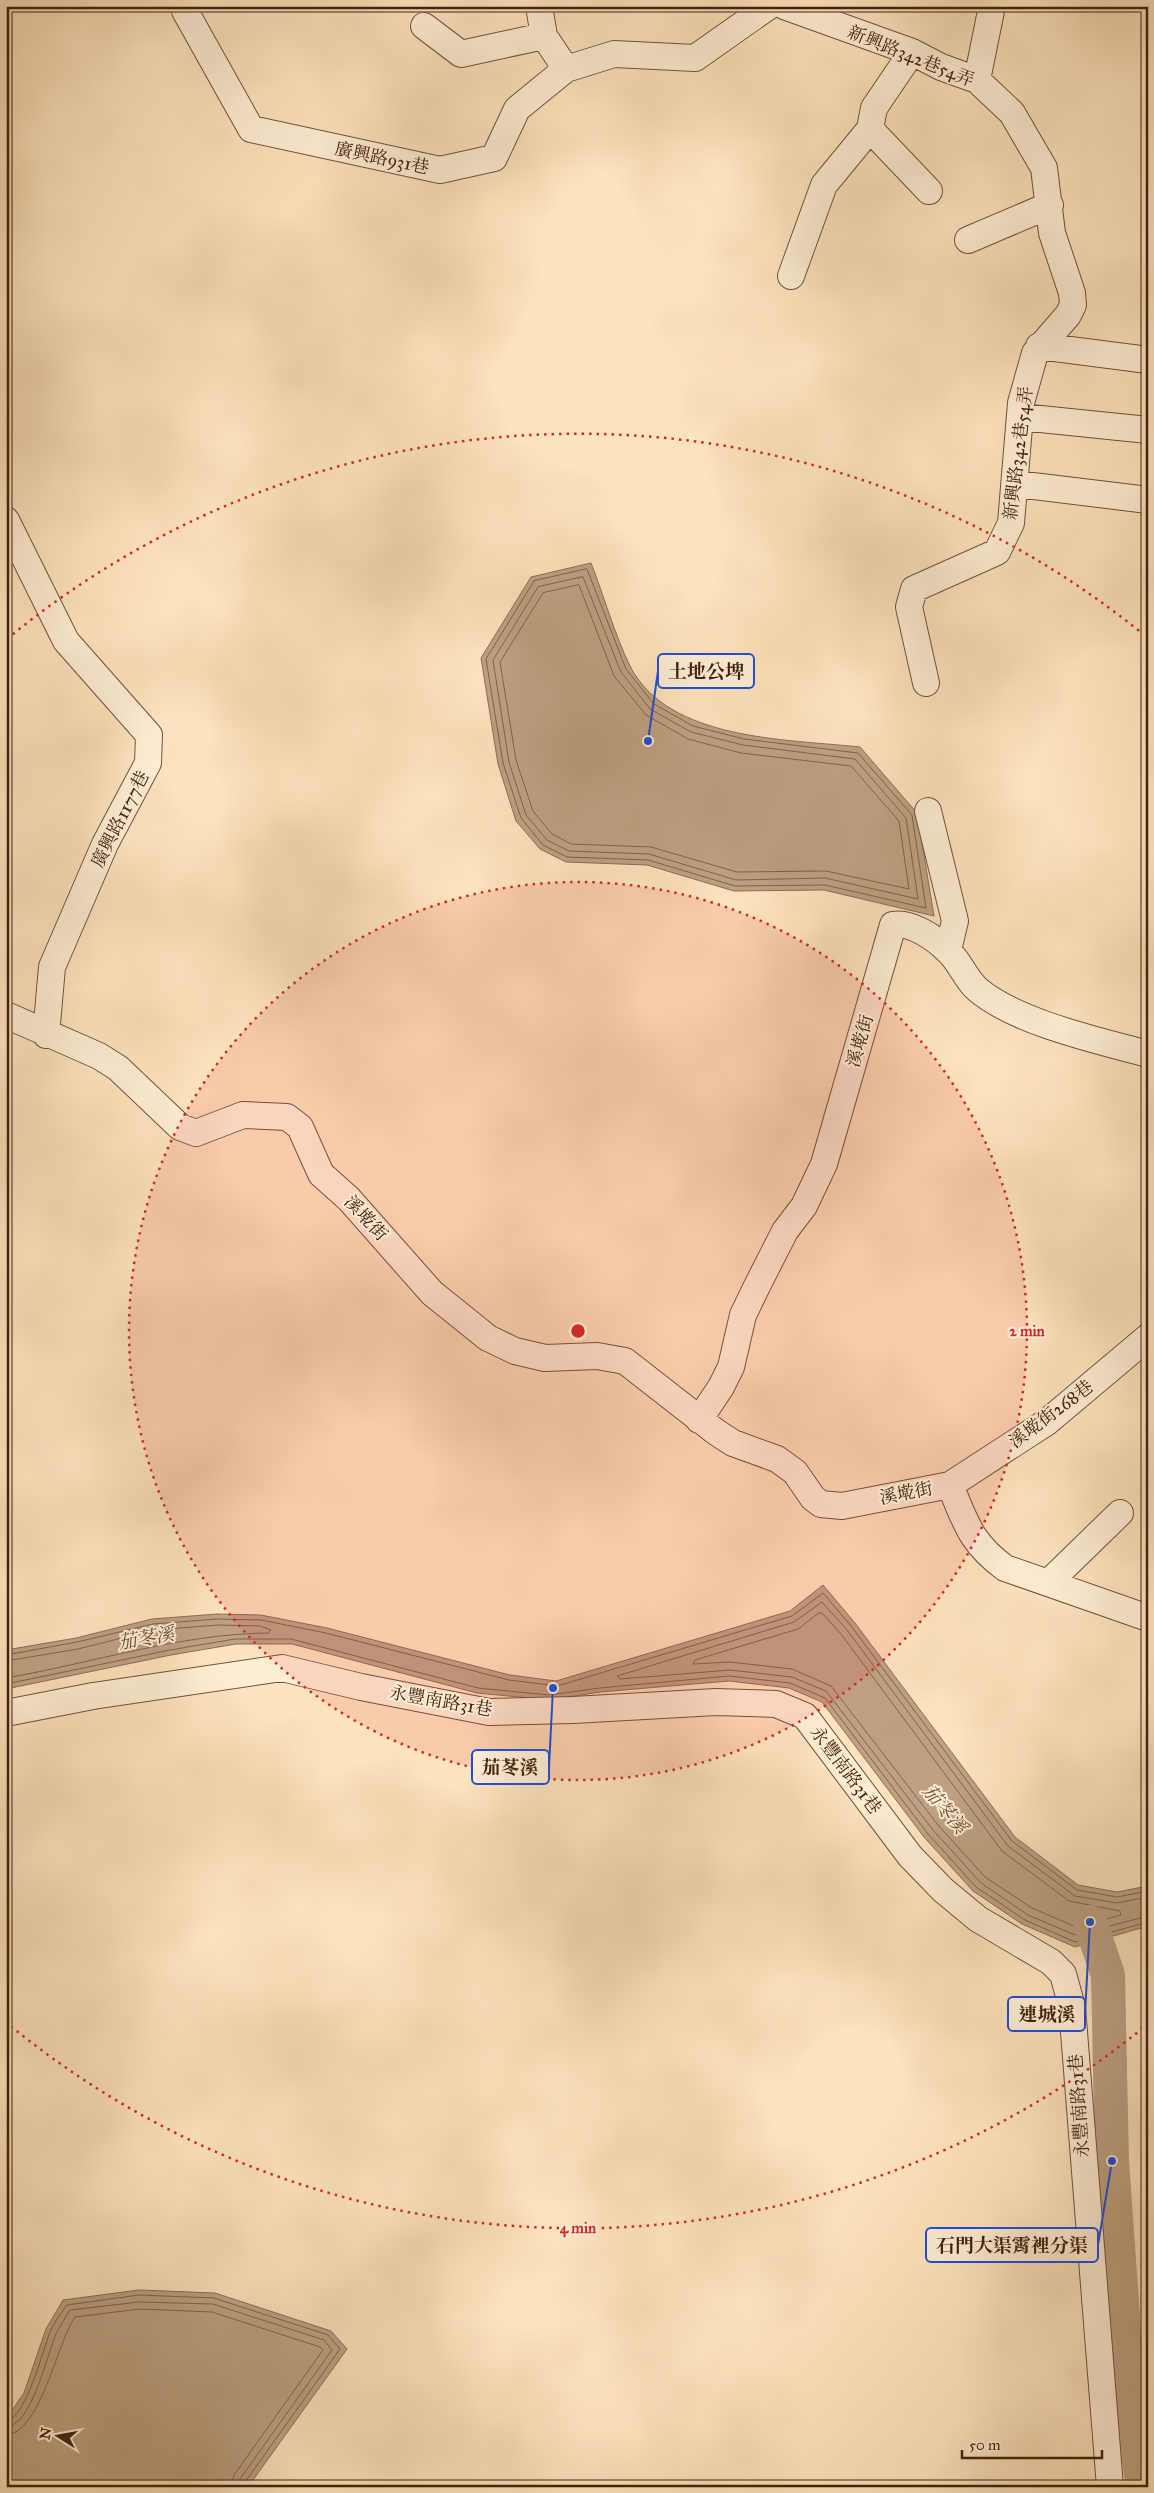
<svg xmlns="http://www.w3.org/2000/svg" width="1154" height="2493" viewBox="0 0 1154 2493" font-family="'IM FELL Great Primer','Noto Serif TC',serif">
<rect width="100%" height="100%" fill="#fde3be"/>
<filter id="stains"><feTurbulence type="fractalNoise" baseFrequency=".004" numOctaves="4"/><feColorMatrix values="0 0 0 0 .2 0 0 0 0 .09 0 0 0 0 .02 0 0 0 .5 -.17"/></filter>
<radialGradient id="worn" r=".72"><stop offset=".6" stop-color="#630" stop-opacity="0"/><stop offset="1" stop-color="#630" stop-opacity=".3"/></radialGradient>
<path fill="#bda182" stroke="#8c6e53" d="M591,563C604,596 614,633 630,666C668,741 787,739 860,747L917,813L934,916L824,890L734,891L647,865L566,862L540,849L516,821L498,764L481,658L531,577Z
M823,1585L855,1623L1015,1837L1078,1885L1117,1892L1148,1886V1926L1075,1947L1022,1924L973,1891L924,1837L822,1702L789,1688L729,1681L600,1692L550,1700L477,1693L292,1644H236L171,1655L6,1689V1650L76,1638L152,1619L217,1614L261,1615L327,1628L510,1675L556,1681L790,1611Z
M139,2290L215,2293L331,2331L347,2349L248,2487H6V2419L24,2393L46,2329L63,2300Z"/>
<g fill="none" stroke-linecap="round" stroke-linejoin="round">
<path stroke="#806248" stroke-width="1" d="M587,569L626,669L654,704L693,726L744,739L858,753L912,815L926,908L825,885L735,886L648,860L567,857L543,845L521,818L503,763L486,659L534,581Z
M583,577L621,672L650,709L691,732L743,745L855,759L906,818L918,899L825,878L736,880L649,854L569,851L547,840L526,815L509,762L493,660L538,587Z
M579,585L614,676L646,715L688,739L741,753L851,766L899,821L909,889L826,871L737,872L651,847L571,844L552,834L533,811L516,760L500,662L543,593Z
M819,1613H822L841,1634L1002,1851L1069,1901L1120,1911L1121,1915L1076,1927L1032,1908L985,1877L938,1825L831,1686L792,1669L730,1662L693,1664L695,1660L798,1629Z
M6,1655L77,1642L153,1624L217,1619L261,1620L326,1633L509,1680L557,1686L792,1616L823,1593L851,1626L1012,1841L1077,1890L1117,1897L1148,1891
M6,1661L78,1649L154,1630L218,1625L260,1626L271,1630L268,1633C179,1634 93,1663 6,1678
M6,1684L170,1650L235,1639H291L478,1688L549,1695L600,1688L729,1676L790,1683L825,1698L928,1834L976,1887L1025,1920L1075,1942L1148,1922
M1148,1897L1117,1903L1075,1896L1008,1846L847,1630L822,1602L794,1622L617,1676L620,1679L730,1670L792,1677L826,1691L933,1830L981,1883L1028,1915L1075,1935L1148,1916
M6,2421C26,2419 43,2349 50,2332C54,2322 61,2313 67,2305L139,2295L214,2298L328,2335L340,2349L245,2482L244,2487
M6,2427C32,2426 47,2354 56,2334C60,2326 65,2318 70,2310L139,2302L213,2304L324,2340L332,2350L240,2479L238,2487
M6,2435C40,2434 57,2343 75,2317L140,2309L212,2312L320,2347L323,2350L234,2475L231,2487"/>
<path stroke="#bda182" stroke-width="34" d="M1090,1922L1108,1975L1112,2161L1128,2388L1143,2487"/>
<g stroke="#715239" stroke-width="28">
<path id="minor" d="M186,6L185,11L251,129L440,170L494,158L517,109L566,69L614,54L695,58L769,6
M539,6L544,36L566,69
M784,6L912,52L941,67L977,80L1012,113L1044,168L1052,233L1072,293L1073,305L1068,315L1035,353L1021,403L1011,523L997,552L914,589L909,607L926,683
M424,26L461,54L544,36
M912,52L874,108L870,129L929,191
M977,80L992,6
M968,240L1050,205
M791,276L824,185L870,129
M1039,346L1148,360
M1021,417L1148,430
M1016,484L1148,500
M6,520L66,641L149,735L148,763L105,844L52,967L46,1035
M928,811L955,921L948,950
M6,1015L99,1056L118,1068L180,1127L196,1133L243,1115L287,1117L300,1127L321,1174L349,1199L432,1293L488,1338L515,1351L545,1358L597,1356L625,1361L716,1432L733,1443L777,1459L795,1472L813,1498L821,1504L842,1506L950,1485L1047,1422L1148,1337
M699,1420L721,1387L731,1367L743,1315L758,1284L785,1231L804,1206L824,1164L893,925C910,921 935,938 947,950C959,960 965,978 977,989C1015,1022 1099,1041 1148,1054
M950,1485C966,1523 970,1542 1005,1568L1148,1618
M1048,1583L1120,1513
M6,1713L93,1696L282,1668L361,1687L489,1712L573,1710L716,1702L776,1704L805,1716L910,1856L943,1890L978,1919L1051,1962L1063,1974L1072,2007L1110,2487"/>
</g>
<use href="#minor" stroke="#feedd5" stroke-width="26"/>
</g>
<circle cx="578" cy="1331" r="449" fill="#d62828" fill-opacity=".12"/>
<g fill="none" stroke="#d62828" stroke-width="2.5" stroke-dasharray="2.5 5">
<circle cx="578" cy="1331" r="449"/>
<path d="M1143 2028A897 897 0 0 1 7 2023M7 639A897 897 0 0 1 1143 634"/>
</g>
<g text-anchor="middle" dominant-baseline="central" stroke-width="4" stroke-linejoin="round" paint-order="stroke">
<g font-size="18" fill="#42220d" stroke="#feedd5">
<text transform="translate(911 56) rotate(22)">新興路342巷54弄</text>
<text transform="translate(382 158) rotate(12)">廣興路931巷</text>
<text transform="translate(1018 453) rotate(-83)">新興路342巷54弄</text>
<text transform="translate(120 819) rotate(-63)">廣興路1177巷</text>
<text transform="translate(860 1041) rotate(-74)">溪墘街</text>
<text transform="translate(366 1218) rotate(47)">溪墘街</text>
<text transform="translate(1051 1414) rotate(-37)">溪墘街268巷</text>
<text transform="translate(906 1493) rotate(-11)">溪墘街</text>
<text transform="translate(441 1701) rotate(10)">永豐南路31巷</text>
<text transform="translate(846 1770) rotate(53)">永豐南路31巷</text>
<text transform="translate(1079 2106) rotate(-94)">永豐南路31巷</text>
</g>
<g font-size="19" font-style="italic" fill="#6d4e36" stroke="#feedd5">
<text transform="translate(146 1638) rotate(-10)">茄苳溪</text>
<text transform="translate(945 1809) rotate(50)">茄苳溪</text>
</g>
</g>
<circle cx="578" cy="1331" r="8" fill="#d62828" stroke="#feedd5" stroke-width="2.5"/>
<g font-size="15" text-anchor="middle" font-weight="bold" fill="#d62828" stroke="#feedd5" stroke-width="4" stroke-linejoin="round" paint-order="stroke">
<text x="1027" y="1336">2 min</text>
<text x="578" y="2233">4 min</text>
</g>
<path fill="none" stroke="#1d4ed8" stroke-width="2" d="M648 741L658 671M553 1688L549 1767M1090 1922L1085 2014M1112 2161L1098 2245"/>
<g fill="#1d4ed8" stroke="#feedd5" stroke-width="2">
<circle cx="648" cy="741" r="5"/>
<circle cx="553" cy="1688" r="5"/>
<circle cx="1090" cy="1922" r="5"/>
<circle cx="1112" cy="2161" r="5"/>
</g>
<g fill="#feedd5" stroke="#1d4ed8" stroke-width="2">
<rect x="658" y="654" width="96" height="34" rx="5"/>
<rect x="472" y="1750" width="77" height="34" rx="5"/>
<rect x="1008" y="1997" width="77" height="34" rx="5"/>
<rect x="926" y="2228" width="172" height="34" rx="5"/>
</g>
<g font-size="19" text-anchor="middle" font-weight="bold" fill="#42220d">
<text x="706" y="678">土地公埤</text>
<text x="510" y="1774">茄苳溪</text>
<text x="1047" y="2021">連城溪</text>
<text x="1012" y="2252">石門大渠霄裡分渠</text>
</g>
<rect width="1154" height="2493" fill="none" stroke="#fde3be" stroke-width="25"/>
<rect x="8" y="8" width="1139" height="2478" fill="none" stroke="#42220d" stroke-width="2.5"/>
<rect x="12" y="12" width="1129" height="2468" fill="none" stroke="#42220d"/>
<g transform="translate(58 2436) rotate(281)" stroke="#feedd5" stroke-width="4" paint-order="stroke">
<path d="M0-4L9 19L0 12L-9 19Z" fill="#42220d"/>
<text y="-8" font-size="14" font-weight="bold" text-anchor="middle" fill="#42220d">N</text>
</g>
<path d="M962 2450v8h140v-8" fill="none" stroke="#42220d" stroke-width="2.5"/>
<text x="969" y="2450" font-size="15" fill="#42220d" stroke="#feedd5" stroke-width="4" paint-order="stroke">50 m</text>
<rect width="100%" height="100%" filter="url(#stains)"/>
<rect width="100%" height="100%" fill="url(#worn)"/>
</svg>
